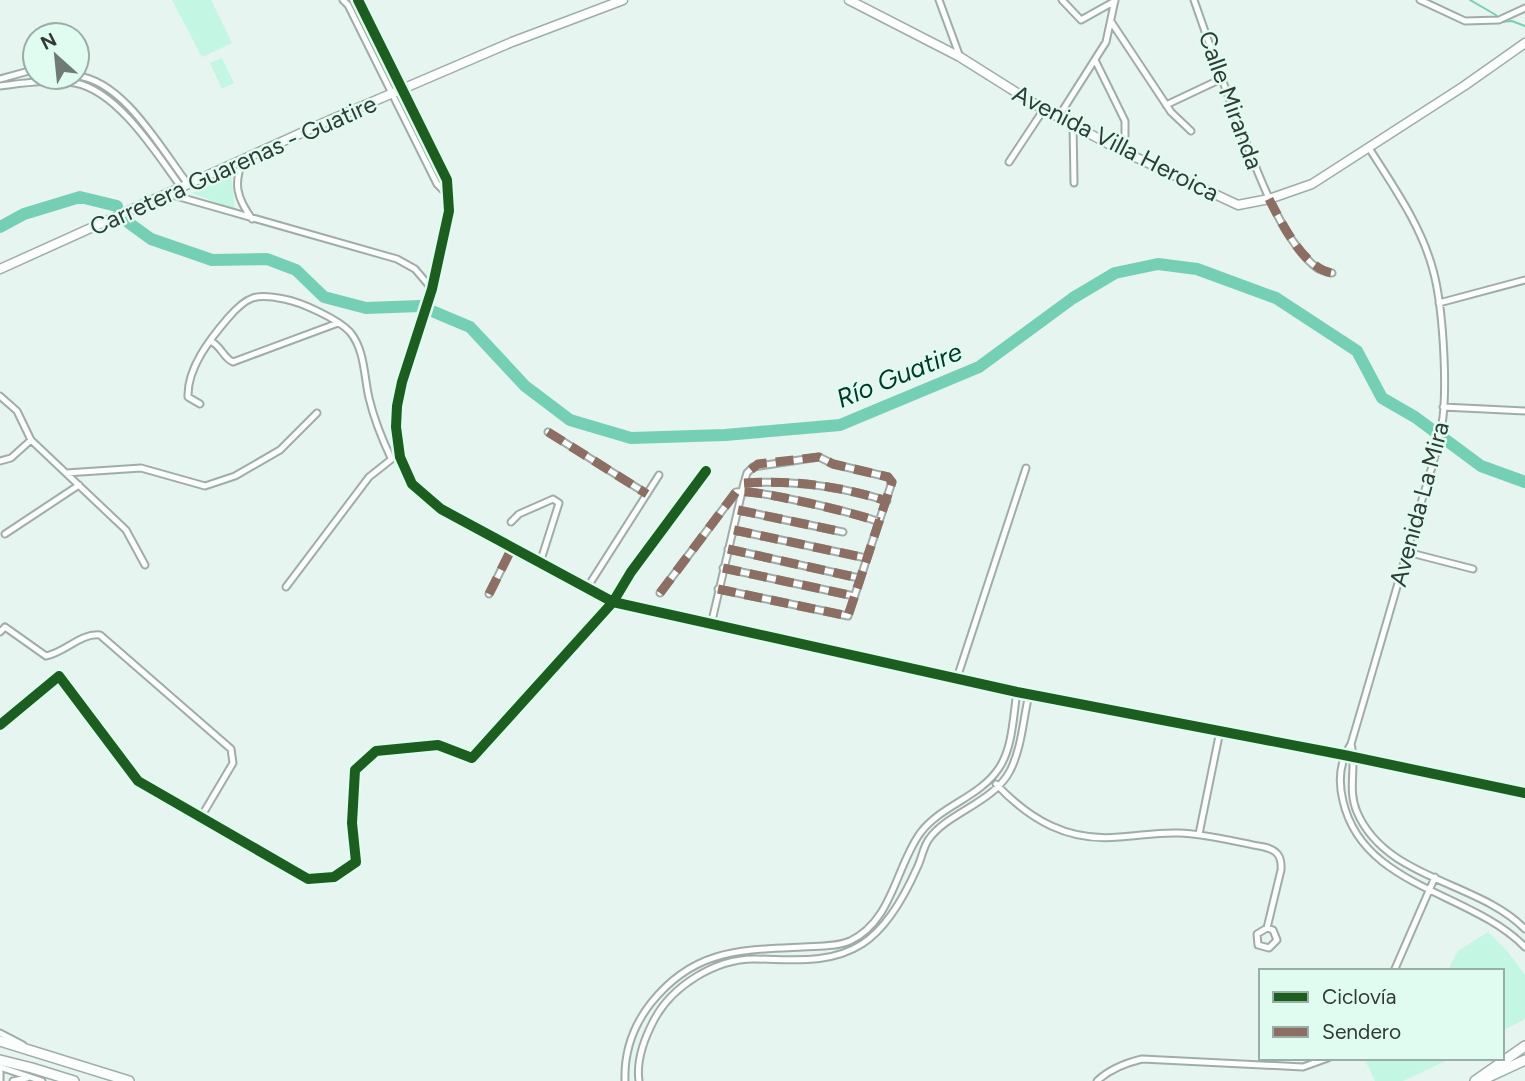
<svg xmlns="http://www.w3.org/2000/svg" width="1525" height="1081" viewBox="0 0 1525 1081" font-family="Figtree,sans-serif">
<rect width="100%" height="100%" fill="#e6f5ef"/>
<path fill="#c3f6e3" d="M172,0H211L232,43L202,57Z
M222,58L234,83L222,89L210,63Z
M231,174L235,210L192,193Z
M1488,932L1508,952L1525,975V1019L1502,1031V971H1445L1448,970L1458,951Z
M1364,1058H1452L1403,1081H1375Z"/>
<g fill="none" stroke-linecap="round" stroke-linejoin="round">
<path stroke="#75cfb4" stroke-width="2" d="M1470,0L1496,15L1500,22L1512,21L1525,26"/>
<path stroke="#75cfb4" stroke-width="12" d="M129,223L151,239L212,260L267,259L296,270L324,297L366,308L420,306L470,327L525,386L570,420L631,438L725,435L840,425L979,367L1073,298L1115,273L1158,264L1197,269L1276,298L1357,351L1382,398L1415,417L1481,466L1525,482
M0,227L24,214L80,197L117,206"/>
<g stroke="#a1aca8" stroke-width="9">
<path id="minor" d="M343,0L348,5L437,184L447,194
M358,0L447,180L449,211L432,289L402,382L397,406L396,427L400,457L412,484L441,509L613,602L1017,692L1344,755L1525,793
M939,0L960,57
M1062,0L1081,20L1115,1
M1194,0C1210,46 1226,92 1244,137C1259,176 1283,242 1317,268C1321,271 1327,272 1332,273
M1420,0L1465,21L1499,20L1525,8
M1112,23L1171,112L1191,131
M1095,60L1125,121V136L1118,149
M77,76C124,81 161,149 188,184
M0,79L29,71L35,72
M0,86C25,83 50,79 75,83C118,91 157,154 181,187
M1166,105L1221,79
M1059,116L1106,42L1115,0
M1073,124L1074,183
M243,160C233,184 237,198 252,219
M1009,162L1044,109
M169,194L397,259L415,269L432,289
M1439,303L1525,280
M210,341C221,345 223,358 233,362L338,323
M0,396L17,411L31,440L126,530L145,565
M200,404L188,397C187,368 210,339 228,318C247,296 256,293 284,299C301,302 338,319 350,332C365,350 364,377 369,398C374,419 382,439 391,458
M1443,407L1525,411
M548,432L647,494
M0,461L11,458L31,440
M66,473L141,468L205,486L235,476L280,450L317,413
M744,483C794,480 840,486 887,501
M738,510L843,532
M511,522L519,514L553,499L559,503L540,563
M734,530L866,558
M5,534L79,485
M728,549L859,578
M1407,552L1473,569
M723,568L854,596
M286,587L369,477L393,458
M587,588L659,475
M660,593L736,492C752,488 860,514 879,522
M489,594L512,548
M711,625L744,483L747,473L753,467L819,457L833,464L888,477L892,482L848,616L718,589
M0,632L5,627L46,656C66,652 80,633 100,635L231,749L233,763L201,817
M957,678L1026,468
M0,725L59,676L138,781L308,879L334,877L356,862L352,823L355,770L376,751L438,745L472,758L613,602L631,572L706,471
M1351,744C1373,669 1395,595 1416,520C1425,488 1439,450 1443,417C1447,380 1443,306 1433,270C1421,225 1393,186 1369,148
M996,784C1030,820 1068,842 1119,837C1139,836 1158,832 1179,833C1207,834 1236,842 1264,847C1277,850 1282,856 1281,870L1267,928L1257,934L1258,945L1269,948L1277,940L1273,930L1267,928
M1199,834L1220,731
M1525,929C1478,881 1386,880 1357,812C1347,789 1357,766 1351,744C1340,761 1338,781 1343,801C1363,888 1470,891 1525,947
M1394,971L1435,877
M0,1033L23,1045
M0,1067L42,1081
M0,1072V1081
M13,1081L27,1078
M625,1081C624,1052 633,1026 651,1003C694,949 740,950 803,947C819,946 836,947 850,941C893,921 896,865 921,832C942,805 980,797 999,768C1013,747 1013,716 1017,692
M639,1081C636,1060 644,1039 654,1020C672,986 715,959 754,959C791,959 829,965 862,944C887,928 905,895 917,868C922,858 923,847 929,839C947,813 993,803 1010,771C1022,747 1023,720 1029,694
M1097,1081C1110,1069 1125,1063 1142,1059L1303,1067L1328,1058"/>
</g>
<g stroke="#a1aca8" stroke-width="11">
<path id="secondary" d="M849,0L960,57L1038,106L1118,149L1238,205L1269,199L1312,184L1464,86L1525,43
M0,269L330,120L512,42L623,0"/>
</g>
<g stroke="#a1aca8" stroke-width="12">
<path id="trunk" d="M0,1041L129,1081
M0,1060L32,1068L74,1081
M1482,1080L1525,1060
M1475,1081L1525,1046"/>
</g>
<use href="#minor" stroke="#fbfefd" stroke-width="5"/>
<use href="#secondary" stroke="#fbfefd" stroke-width="8"/>
<use href="#trunk" stroke="#fbfefd" stroke-width="9"/>
<path stroke="#8d6e63" stroke-width="9" stroke-dasharray="18 9" stroke-linecap="butt" d="M1269,199C1282,223 1303,268 1332,273
M548,432L647,494
M744,483C794,480 840,486 887,501
M738,510L843,532
M734,530L866,558
M728,549L859,578
M723,568L854,596
M718,589L848,616L892,482L888,477L833,464L819,457L758,464L747,473
M660,593L736,492C752,488 860,514 879,522
M489,594L512,548"/>
<g stroke="#e0fbf0" stroke-width="15">
<path id="cycleway" d="M358,0L447,180L449,211L432,289L402,382L397,406L396,427L400,457L412,484L441,509L613,602L1017,692L1344,755L1525,793
M0,725L59,676L138,781L308,879L334,877L356,862L352,823L355,770L376,751L438,745L472,758L613,602L631,572L706,471"/>
</g>
<use href="#cycleway" stroke="#1b5e20" stroke-width="10"/>
</g>
<g text-anchor="middle" dominant-baseline="central" stroke-width="5" stroke-linejoin="round" paint-order="stroke">
<g font-size="24" fill="#303a36" stroke="#e0fbf0">
<text transform="translate(1231 100) rotate(70)">Calle Miranda</text>
<text transform="translate(1116 143) rotate(27)">Avenida Villa Heroica</text>
<text transform="translate(233 165) rotate(-24)">Carretera Guarenas - Guatire</text>
<text transform="translate(1419 504) rotate(-75)">Avenida La Mira</text>
</g>
<g font-size="26" font-style="italic" fill="#003829" stroke="#e0fbf0">
<text transform="translate(899 375) rotate(-22)">Río Guatire</text>
</g>
</g>
<rect x="1259" y="969" width="245" height="91" fill="#e0fbf0" stroke="#9aaea6" stroke-width="2"/>
<rect x="1273" y="992" width="35" height="10" fill="#1b5e20" stroke="#9aaea6" stroke-width="2"/>
<text x="1322" y="1004" font-size="21" fill="#303a36">Ciclovía</text>
<rect x="1273" y="1027" width="35" height="10" fill="#8d6e63" stroke="#9aaea6" stroke-width="2"/>
<text x="1322" y="1039" font-size="21" fill="#303a36">Sendero</text>
<g transform="translate(56 56) rotate(333)"><circle r="33" fill="#e0fbf0" stroke="#9aaea6" stroke-width="2"/>
<path d="M0-5L12 26L0 18L-12 26Z" fill="#707b77"/>
<text y="-10" font-size="19" font-weight="bold" text-anchor="middle" fill="#303a36">N</text>
</g>
</svg>
